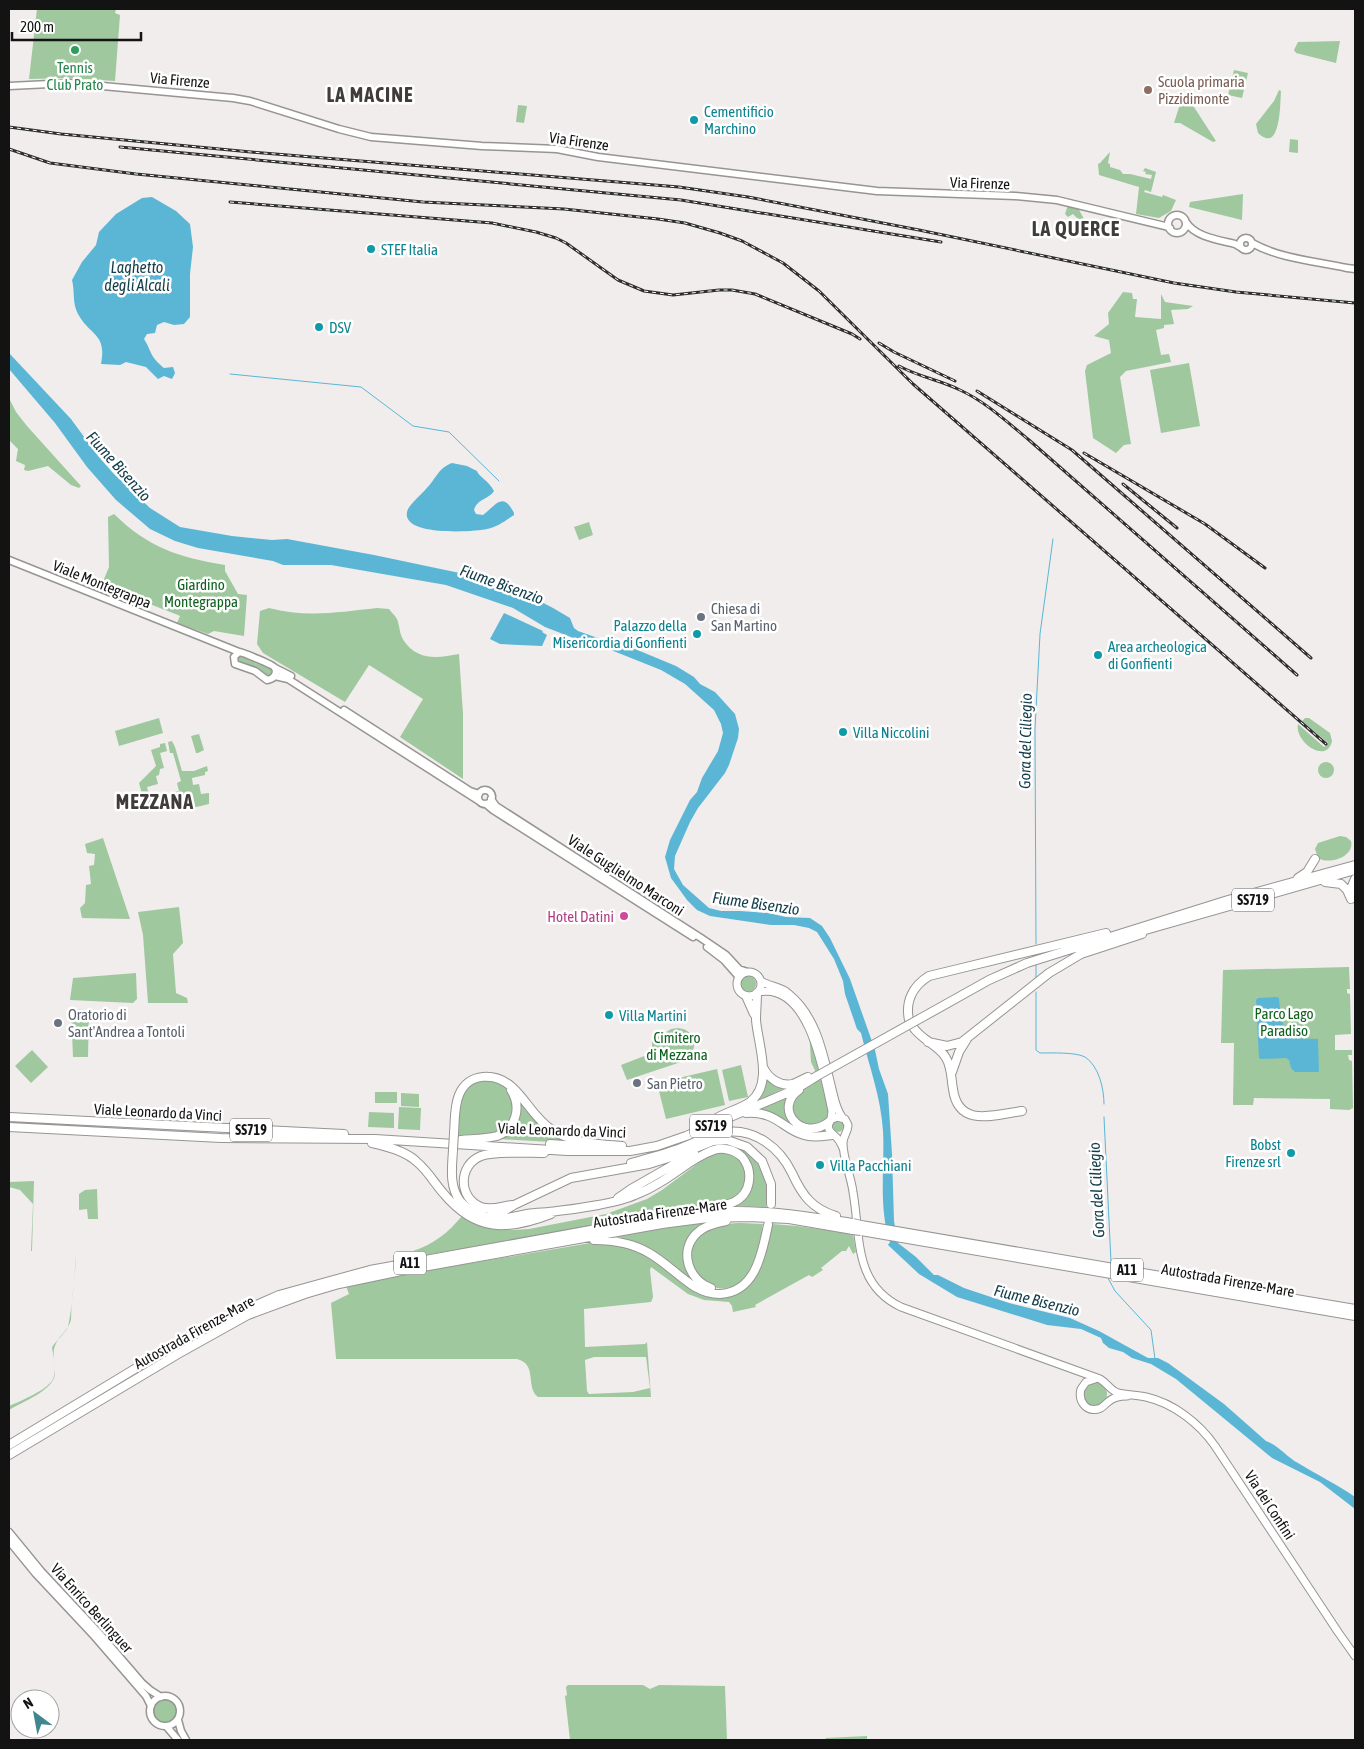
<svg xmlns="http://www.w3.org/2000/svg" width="1364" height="1749" viewBox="0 0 1364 1749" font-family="'Asap Condensed',sans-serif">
<rect width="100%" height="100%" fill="#f0edec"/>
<path fill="#9fc89f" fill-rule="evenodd" d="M37,9H116L115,13L120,15L115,81L69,78L29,79Z
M1340,41L1336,63L1296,53L1294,50L1298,42Z
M1234,70L1248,73L1242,98L1228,95Z
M1279,90L1281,91C1280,103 1281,155 1258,133L1256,124L1274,101Z
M1181,101L1192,104L1216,141L1213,142L1180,123H1174Z
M518,105L527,106L524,123L516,122Z
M1290,139L1298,140V153L1289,152Z
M1110,152L1108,163L1110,164V167L1120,170L1123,174H1130L1151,179L1152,175L1145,174L1146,172L1143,171L1145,168L1156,172L1151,192L1145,190L1144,192L1162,197L1163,195L1176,200L1171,211L1159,218L1136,214L1139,187L1099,175L1098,164L1100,163Z
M1243,194L1242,220L1189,207L1190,202Z
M1068,205L1078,208L1084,219L1080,221L1073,214L1068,217L1065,214Z
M1123,292L1132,293L1133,299H1137L1135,317L1161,319V294L1165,302L1193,306L1188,309L1171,310L1174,324L1164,325V328L1156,330L1161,355L1169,354L1171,362L1126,371L1120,377L1131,444L1124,445L1116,453L1093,438L1085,371L1087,365L1111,353L1109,340L1094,336L1109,324L1108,313Z
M1189,363L1200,426L1161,433L1150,370Z
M9,398L16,412L27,426L81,486L79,488L71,485L48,466L28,471L24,470L25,465L16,461L18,449L9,440Z
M114,514C149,548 178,557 225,565V571L238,594L247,595L244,636L214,631L208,634L177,623L180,616L178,615L124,594H119L120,591L117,588L112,591L108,589L106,594L99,591L109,567L108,517Z
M589,522L593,535L579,540L574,527Z
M269,608C306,618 340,612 377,608L389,609C391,612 395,615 397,619C400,626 399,634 404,641C418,661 438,658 459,654L463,714V779L400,737L423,699L369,665L345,702L263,653L257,644L260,611Z
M243,655L255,663L271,669L272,672L270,675H266L258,668L238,661L239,656Z
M159,718L163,733L119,746L115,731Z
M1305,718H1309L1330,733L1332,741C1327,765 1294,742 1298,724L1324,747L1328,743L1302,721Z
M199,734L204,750L198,753H196L191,736Z
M172,741L175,747L182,771H194L207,766L208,771L205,772V775L192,778L193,785L199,784L201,794L209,793V804L188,809L187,800H181L179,794L145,805L139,783L156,766L151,750L160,747V744L165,743L167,751L160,753L164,768L160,769L159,775L156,776L158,784L147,787L150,799L179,791L177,783L181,781L173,753H170L168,742Z
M1318 770a8 8 0 1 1 16 0a8 8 0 1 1-16 0Z
M1340,836L1346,837L1351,841C1355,857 1329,865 1318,858L1315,849L1318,843Z
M103,838L130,919L82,918L80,908L85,903L86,885L91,884L89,866L94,865L95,854L87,853L85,844Z
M179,907L183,943L173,954L176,993L187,998L188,1003H148L143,935L138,912Z
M1349,967L1350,989H1347V993L1350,994L1351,1034L1335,1035V1050H1352V1055H1348L1349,1060L1352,1061L1353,1108L1349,1110L1330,1109V1099L1254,1098L1253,1105H1233L1234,1043H1221L1223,970Z
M136,973L137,999L133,1003L70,1000L73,978Z
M740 984a8 8 0 1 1 16 0a8 8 0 1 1-16 0Z
M71,1009L89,1010L88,1057H73Z
M678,1028C698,1030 699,1051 684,1061L627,1080L621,1065L652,1053L650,1048L652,1047V1038L656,1037L655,1034L663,1031L665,1033L671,1029Z
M809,1030L831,1112L828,1119L814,1127L795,1120L791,1106L799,1092L812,1085L819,1079L811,1062Z
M32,1050L48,1067L31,1083L15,1066Z
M741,1065L748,1097L729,1101L722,1070Z
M717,1069L725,1105L666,1119L657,1083Z
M765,1076L785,1088L758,1100L757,1099Z
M486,1080C492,1081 499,1082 504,1086C521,1099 515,1126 496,1133C485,1138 469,1136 457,1136C459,1111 455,1086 486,1080Z
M375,1092H397V1103H375Z
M401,1093L419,1094V1107L401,1106Z
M789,1094L793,1124L824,1127L828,1134H807L757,1110L756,1108Z
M518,1098L569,1140L568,1143L499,1139L509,1130Z
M399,1107L421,1108L420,1130L398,1129Z
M369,1112L394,1113V1128L368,1127Z
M832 1126a6 6 0 1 1 12 0a6 6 0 1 1-12 0Z
M724,1145C759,1148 770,1176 766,1207L730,1206L745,1195L746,1160L716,1146Z
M725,1151L738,1157L745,1166L747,1180L740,1195L724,1203L666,1211L533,1237L413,1257V1251C434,1244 448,1233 462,1216L477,1223L497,1229L513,1230L529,1229L606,1214L647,1199L662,1190L709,1155Z
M34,1181L32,1251H76V1252C76,1275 71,1297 71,1320C68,1331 58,1336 55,1346C52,1353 55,1365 55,1373C55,1390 22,1402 9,1410V1406C19,1402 49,1389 53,1379C57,1370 53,1356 52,1347C57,1340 63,1335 67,1329C71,1323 76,1262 76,1251H31L33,1204L20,1190L9,1187V1182Z
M97,1189L98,1219H88L87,1209L79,1210V1194L85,1190Z
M709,1222L685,1248L700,1285L690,1281L617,1238V1236L619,1235Z
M741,1223L763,1224C761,1228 763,1230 762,1234C760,1247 757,1260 750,1271C713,1329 641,1225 741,1223Z
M772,1224L797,1226L853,1234L856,1252L853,1254L849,1246L846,1251H842L821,1268L823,1270L812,1277L809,1275L755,1305L756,1307L733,1312L732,1306L729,1302L704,1300L688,1294L651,1267L650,1270L653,1297L651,1302L584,1309L585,1347L645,1344L647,1342L651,1397H538C525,1387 538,1364 517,1359H336V1358L331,1303L349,1294L346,1286L395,1276L590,1243L611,1242L649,1255L683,1281L726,1295L759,1270L764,1258ZM594,1357H646L650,1388L633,1392L589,1394L587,1391L585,1360Z
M1083 1394a12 12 0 1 1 24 0a12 12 0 1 1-24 0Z
M568,1685H643L650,1689L659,1685L725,1686L727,1740H570L565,1696L567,1695L566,1687Z
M153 1711a12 12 0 1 1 24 0a12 12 0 1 1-24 0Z
M867,1736V1740H824L826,1738Z"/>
<path fill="#5bb6d6" d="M152,197L176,211L190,224L193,247L190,274V317L184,324L174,325L164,322L157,325L155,333L147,334L144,339C148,345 149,349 152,355C154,359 160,365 164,368L173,367L175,373L172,379L164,376L158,379L146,367L126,362L120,365L101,364C107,333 90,336 78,314C72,303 75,291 72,280L82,262L96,245L99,232L116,214L142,198Z
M9,353L71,419L98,456L113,473L150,508L180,527L232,536L272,540L287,539L374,555L474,576L530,596L553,608L570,618L574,628L578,631L609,642L623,644L676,666L694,677L700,684L715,692L735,714L739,729L738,738L729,765L725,773L698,808L690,822L675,856L674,869L683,885L709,908L721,911H740L768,913L786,917L810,918L822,926L830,938L850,979L875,1050L879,1069L888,1094L892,1154L894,1221L898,1243L916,1257L934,1275H938L964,1288L1009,1303L1070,1318L1099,1331L1148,1358H1158L1168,1363L1224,1404L1266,1441C1278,1445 1287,1457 1298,1463C1317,1475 1337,1484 1355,1497V1509L1320,1482L1272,1458L1176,1379L1151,1364L1132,1358L1123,1352L1109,1348L1103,1343L1101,1338L1081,1329L1047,1325L957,1297L919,1274L888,1245L890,1242C878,1207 885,1167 883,1131C881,1097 869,1066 861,1033L857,1029L845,994L843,981L834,959L817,932L809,928L794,925H771L710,916L697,910L687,900L671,878L665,857L670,840L690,800L697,792L702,778L718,751L723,733L721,724L714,710L685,684L661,670L591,642L576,639L545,627L513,608L446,585L331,565H283L273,561L198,548L175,541L150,529L116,500L87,467L55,423L9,369Z
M452,463L467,466L477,471C479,477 489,481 494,491C489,499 477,499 474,510L476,514L483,515C496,505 503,491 514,513V515C505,521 497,527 487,529C474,532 396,537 408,509C412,502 420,496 426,489C436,479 438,468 452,463Z
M504,613L543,631L542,632L547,635L542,646L500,644L490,639Z
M1277,997L1279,998C1280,1013 1282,1026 1289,1038L1318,1039L1319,1072H1295L1291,1068L1289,1060L1286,1058L1261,1059L1259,1058L1256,1000L1258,998Z"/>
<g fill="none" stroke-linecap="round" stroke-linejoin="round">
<path stroke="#5bb6d6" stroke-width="1" d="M230,374L361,387L413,426L449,432L499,481
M1036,944L1035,729L1040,634L1053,539
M1036,979V964
M1036,992V1050L1040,1053C1051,1053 1076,1052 1085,1057C1099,1066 1104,1089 1104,1104
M1104,1117L1111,1262
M1108,1278L1115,1291L1151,1330L1155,1359"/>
<g stroke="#979492" stroke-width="9">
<path id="secondary" d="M9,86L70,83L233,98L250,101L339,129L371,137L482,146L557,149L598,157L877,191L1015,196L1057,200L1165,226L1170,228
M1168 224a9 9 0 1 1 18 0a9 9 0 1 1-18 0Z
M1186,222C1195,237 1219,240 1235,244L1240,247
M1240 244a6 6 0 1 1 12 0a6 6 0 1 1-12 0Z
M1252,243C1281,259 1315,261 1347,268L1355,269
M9,560L239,652
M239,652C242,652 273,665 274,667C275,668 275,669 276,670C276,676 273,679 267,680L255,671L235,664L234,657Z
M275,668L291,676
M275,676L288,679L479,801
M344,710L470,791L479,794
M478 797a7 7 0 1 1 14 0a7 7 0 1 1-14 0Z
M491,799L496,806L701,938L726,955L739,969L747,972
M486,804L493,810L693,937
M707,947L724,960L739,977
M9,1532L41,1571L99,1633L142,1683L150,1690L161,1697
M9,1541L36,1574L95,1637L146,1696L151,1706
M150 1711a15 15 0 1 1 30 0a15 15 0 1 1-30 0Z
M178,1720L181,1731L186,1740
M167,1727L178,1740"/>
</g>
<g stroke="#979492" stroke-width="9">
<path id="primary" d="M737 984a12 12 0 1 1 24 0a12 12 0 1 1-24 0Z
M761,981C770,987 781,986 789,994C816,1016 823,1052 831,1085C834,1096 835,1107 842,1117
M759,992C810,982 824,1075 832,1111L831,1119
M843,1148C841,1144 840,1140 836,1137C830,1132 826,1129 830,1120L837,1117L845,1119L848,1125C848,1132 843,1136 843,1143C843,1159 851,1176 853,1192C861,1237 853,1284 901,1307L1100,1379C1107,1383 1110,1390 1118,1393C1127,1395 1137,1395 1146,1397C1173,1403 1199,1423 1215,1446L1338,1632L1355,1656
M1095,1379L1086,1382L1081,1389C1078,1400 1085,1412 1098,1409C1103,1408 1104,1405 1108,1402C1113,1397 1120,1396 1127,1396"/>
</g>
<g stroke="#979492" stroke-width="10">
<path id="highway" d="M1298,878L1307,872L1315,859
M1325,882L1341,884L1347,890L1351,899
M1351,897L1352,886L1355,879
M1135,933L1355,870
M746,996L754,1014
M921,1018L989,980L1027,963L1228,900L1355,865
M909,1020C905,1001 913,986 929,976L1106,933
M913,1027C921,1040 939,1045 946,1058C952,1068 951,1079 953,1089C958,1128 994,1115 1022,1111
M928,1042L947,1046L962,1042L1049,973L1081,954L1142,934
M763,1067C768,1078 780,1087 793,1084C798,1082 803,1079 808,1077
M952,1072L959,1052L967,1039
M799,1090C773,1108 801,1143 829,1122
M746,1113C777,1111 782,1129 804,1135C813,1138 823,1136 832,1135
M9,1117L344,1134
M715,1119C726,1112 740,1109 750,1102C774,1084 758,1045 756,1020C756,1011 757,1002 757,993
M9,1127L221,1138L375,1139L567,1151H630L657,1146L686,1136L796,1089L817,1076
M454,1133C455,1121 454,1107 459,1095C468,1072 496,1072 513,1088C527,1101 535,1119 552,1130C572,1143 598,1144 622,1146
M461,1140C473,1139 486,1139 497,1136C516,1129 522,1107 511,1090
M372,1143C386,1146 406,1151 417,1162C428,1171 435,1184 444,1194C476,1232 507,1231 551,1214
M550,1144L591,1147
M453,1150C452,1167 449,1186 460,1201C468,1211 481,1216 493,1218C505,1220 516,1216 527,1214C537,1212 547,1213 557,1211C576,1209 618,1203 635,1195C643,1192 651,1188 659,1183C677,1173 693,1157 714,1150C723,1147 735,1150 742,1157C754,1171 751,1194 734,1202C727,1205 719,1206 712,1208
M631,1163C646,1159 661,1155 675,1150C692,1145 708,1134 725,1132C755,1128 780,1148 792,1173C802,1195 812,1209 836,1216
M618,1198L631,1189L694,1153
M512,1205C502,1206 492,1211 481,1207C458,1198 458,1165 481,1156C495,1151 528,1153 544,1153
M491,1215L504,1211L514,1205L571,1178L649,1164L678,1155L713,1141L727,1140L747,1147L762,1161L771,1184V1204
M861,1225L1355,1309
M861,1231L1355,1316
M594,1240C613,1240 632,1243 649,1253C665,1262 679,1277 695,1287C702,1291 712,1294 720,1294C756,1292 762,1253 768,1225
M711,1288C689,1281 678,1251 697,1233C704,1226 715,1223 726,1221
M9,1445L171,1347L218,1322L279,1295L370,1270L651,1219C677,1215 702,1211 728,1211C770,1210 812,1217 853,1223
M9,1455L178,1354L248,1315L305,1294L339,1284L401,1271L662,1224L708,1218L748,1217L789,1219L853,1230"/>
</g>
<use href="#secondary" stroke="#fff" stroke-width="6"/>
<use href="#primary" stroke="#fff" stroke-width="7"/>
<use href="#highway" stroke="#fff" stroke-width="8"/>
<g stroke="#2f2e2e" stroke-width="3">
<path id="rail" d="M9,127L61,134L251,152L679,187L748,197L919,230L1174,283L1236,292L1355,303
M120,147L681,200L941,242
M9,149L50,163L136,174L423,202L564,209L658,219L685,223L720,233L742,241L783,263L819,291L913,384L1326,744
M230,202L492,223L536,232L556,238L566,243L618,280L644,291L673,295L719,290H732L755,294L852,334L860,339
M879,343L894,352L955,381
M899,366C919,377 940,380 960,390C986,402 1007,422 1029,440L1297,675
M977,391L1072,450L1311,658
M1084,453L1205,524L1265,568
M1123,484L1177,528"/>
</g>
<use href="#rail" stroke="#fff" stroke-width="1" stroke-dasharray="4" stroke-linecap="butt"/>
<g stroke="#979492" stroke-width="10" stroke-linecap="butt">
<path id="highway-bridge" d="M817,1076L921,1018
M453,1150L454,1133
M853,1223L861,1225
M853,1230L861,1231"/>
</g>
<use href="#highway-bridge" stroke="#fff" stroke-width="8"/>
</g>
<circle fill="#2e9e5b" stroke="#fff" stroke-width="2" cx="75" cy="50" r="5"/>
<circle fill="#8d6e63" stroke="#fff" stroke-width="2" cx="1148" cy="90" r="5"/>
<g fill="#0f9aa8" stroke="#fff" stroke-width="2">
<circle cx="694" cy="120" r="5"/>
<circle cx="371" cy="249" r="5"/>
<circle cx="319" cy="327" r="5"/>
<circle cx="697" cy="634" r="5"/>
<circle cx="1098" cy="655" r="5"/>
<circle cx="843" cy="732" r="5"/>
<circle cx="609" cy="1015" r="5"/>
<circle cx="1291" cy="1153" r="5"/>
<circle cx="820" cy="1165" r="5"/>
</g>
<g fill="#6b7280" stroke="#fff" stroke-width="2">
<circle cx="701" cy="617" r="5"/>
<circle cx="58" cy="1023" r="5"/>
<circle cx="637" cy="1083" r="5"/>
</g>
<circle fill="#d1479c" stroke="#fff" stroke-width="2" cx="624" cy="916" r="5"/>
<g text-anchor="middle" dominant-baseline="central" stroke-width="5" stroke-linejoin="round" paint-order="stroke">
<g fill="#fff" stroke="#5a5a5a" stroke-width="1">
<rect x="1232" y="888.5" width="42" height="23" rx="4"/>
<rect x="690" y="1114.5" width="42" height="23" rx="4"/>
<rect x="230" y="1118.5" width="42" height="23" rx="4"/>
<rect x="394" y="1251.5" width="32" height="23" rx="4"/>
<rect x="1111" y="1258.5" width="32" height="23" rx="4"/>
</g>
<g font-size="14" font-weight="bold" fill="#141313">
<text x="1253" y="900">SS719</text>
<text x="711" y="1126">SS719</text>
<text x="251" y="1130">SS719</text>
<text x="410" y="1263">A11</text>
<text x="1127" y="1270">A11</text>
</g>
<g font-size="15" fill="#27864d" stroke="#fff">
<text x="75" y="67">Tennis<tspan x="75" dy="17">Club Prato</tspan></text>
</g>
<g font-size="15" fill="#141313" stroke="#fff">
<text transform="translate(180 80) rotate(5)">Via Firenze</text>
<text transform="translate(579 141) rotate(8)">Via Firenze</text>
<text transform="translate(980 183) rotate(2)">Via Firenze</text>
<text transform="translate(102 584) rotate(22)">Viale Montegrappa</text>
<text transform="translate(626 875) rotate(33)">Viale Guglielmo Marconi</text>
<text transform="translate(158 1112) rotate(3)">Viale Leonardo da Vinci</text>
<text transform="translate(562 1130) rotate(2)">Viale Leonardo da Vinci</text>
<text transform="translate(660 1213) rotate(-8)">Autostrada Firenze-Mare</text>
<text transform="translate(1228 1280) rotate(10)">Autostrada Firenze-Mare</text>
<text transform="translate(194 1332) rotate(-29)">Autostrada Firenze-Mare</text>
<text transform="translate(1270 1505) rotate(57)">Via dei Confini</text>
<text transform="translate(92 1608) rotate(48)">Via Enrico Berlinguer</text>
</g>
<g font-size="15" fill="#785e54" stroke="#fff" text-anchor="start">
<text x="1158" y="81">Scuola primaria<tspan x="1158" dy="17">Pizzidimonte</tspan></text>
</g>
<g font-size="15" fill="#0d838f" stroke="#fff" text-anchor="start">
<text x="704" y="111">Cementificio<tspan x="704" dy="17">Marchino</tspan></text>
<text x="381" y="249">STEF Italia</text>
<text x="329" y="327">DSV</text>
<text x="687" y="625" text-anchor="end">Palazzo della<tspan x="687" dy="17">Misericordia di Gonfienti</tspan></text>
<text x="1108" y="646">Area archeologica<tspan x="1108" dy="17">di Gonfienti</tspan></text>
<text x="853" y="732">Villa Niccolini</text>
<text x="619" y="1015">Villa Martini</text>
<text x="1281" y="1144" text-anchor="end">Bobst<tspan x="1281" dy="17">Firenze srl</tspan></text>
<text x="830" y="1165">Villa Pacchiani</text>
</g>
<g font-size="15" fill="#0f621e" stroke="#fff">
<text x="201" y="584">Giardino<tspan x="201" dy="17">Montegrappa</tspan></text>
<text x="1284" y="1013">Parco Lago<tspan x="1284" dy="17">Paradiso</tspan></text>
<text x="677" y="1037">Cimitero<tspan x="677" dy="17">di Mezzana</tspan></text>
</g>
<g font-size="15" fill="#5b616d" stroke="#fff" text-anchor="start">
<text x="711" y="608">Chiesa di<tspan x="711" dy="17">San Martino</tspan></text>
<text x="68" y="1014">Oratorio di<tspan x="68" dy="17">Sant'Andrea a Tontoli</tspan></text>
<text x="647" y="1083">San Pietro</text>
</g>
<g font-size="15" fill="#b23c85" stroke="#fff" text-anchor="end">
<text x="614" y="916">Hotel Datini</text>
</g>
<g font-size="16" font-style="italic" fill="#133d4a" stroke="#fff">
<text x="137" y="267">Laghetto<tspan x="137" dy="18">degli Alcali</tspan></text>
<text transform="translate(119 466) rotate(48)">Fiume Bisenzio</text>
<text transform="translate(502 584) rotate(20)">Fiume Bisenzio</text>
<text transform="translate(1025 741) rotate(-89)">Gora del Ciliegio</text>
<text transform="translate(756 903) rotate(8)">Fiume Bisenzio</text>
<text transform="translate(1096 1190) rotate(-93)">Gora del Ciliegio</text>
<text transform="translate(1037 1300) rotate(14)">Fiume Bisenzio</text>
</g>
<g font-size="20" font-weight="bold" letter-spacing="1" fill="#3f3c3b" stroke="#fff">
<text x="370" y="94">LA MACINE</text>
<text x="1076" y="228">LA QUERCE</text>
<text x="155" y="801">MEZZANA</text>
</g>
</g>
<rect width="1364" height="1749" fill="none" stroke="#141313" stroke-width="20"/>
<g transform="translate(35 1714) rotate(328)"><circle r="24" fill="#ffffff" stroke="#a1a1a1"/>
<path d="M0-4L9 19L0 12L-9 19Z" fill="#3f878c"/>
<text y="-8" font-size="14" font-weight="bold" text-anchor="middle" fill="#141313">N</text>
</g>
<path d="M12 32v8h129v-8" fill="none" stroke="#141313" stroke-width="2.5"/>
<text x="20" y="32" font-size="15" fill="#141313" stroke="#ffffff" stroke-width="4" paint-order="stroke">200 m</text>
</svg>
